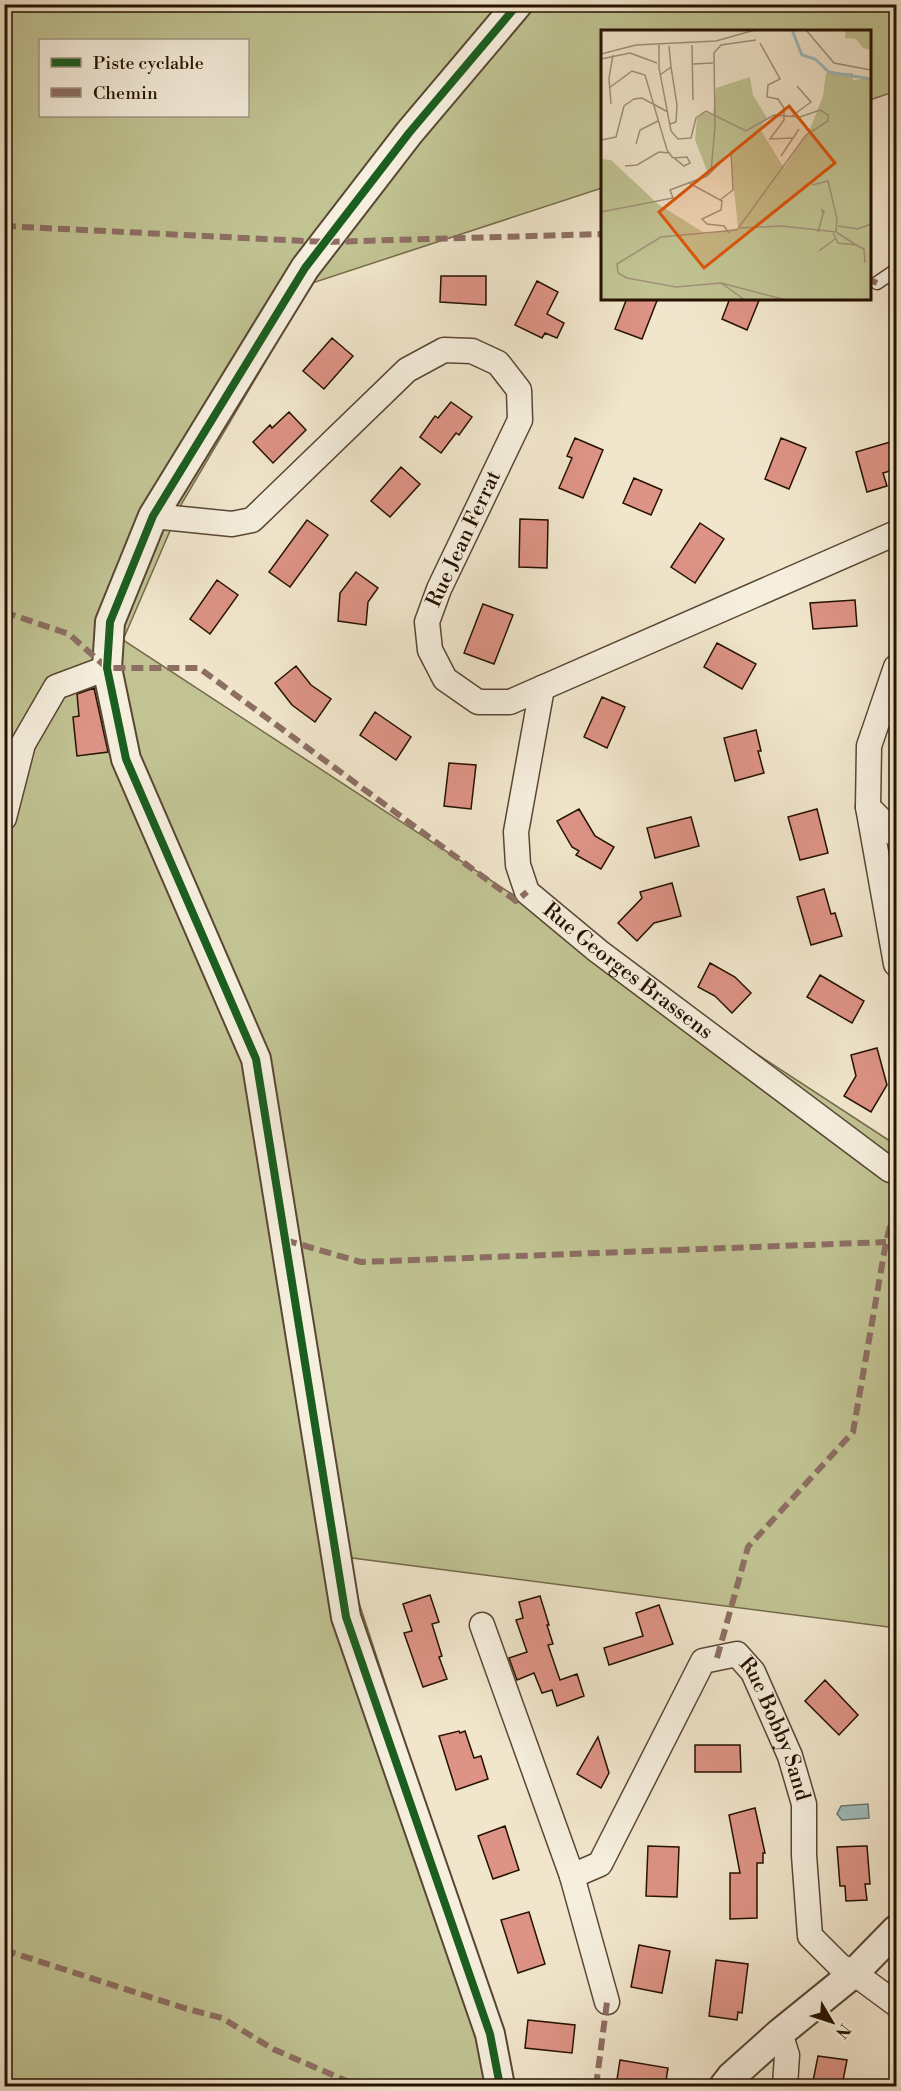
<svg xmlns="http://www.w3.org/2000/svg" width="901" height="2091" viewBox="0 0 901 2091" font-family="'Libre Bodoni',serif">
<rect width="100%" height="100%" fill="#f1e6cc"/>
<filter id="stains"><feTurbulence type="fractalNoise" baseFrequency=".00333" numOctaves="4"/><feColorMatrix values="0 0 0 0 .2 0 0 0 0 .09 0 0 0 0 .02 0 0 0 .5 -.17"/></filter>
<radialGradient id="worn" r=".72"><stop offset=".6" stop-color="#630" stop-opacity="0"/><stop offset="1" stop-color="#630" stop-opacity=".3"/></radialGradient>
<path fill="#c1c393" stroke="#746a4a" stroke-width="1.5" fill-rule="evenodd" d="M5,5H896V91L870,100V32H602V188L312,283L182,503L123,640L896,1145V1628L344,1557L507,2055L510,2086H5ZM40,40H248V116H40Z"/>
<path fill="#9ebdc0" stroke="#6e7974" stroke-width="1.5" d="M868,1804L869,1818L842,1820L837,1814L841,1806Z"/>
<path fill="#dd9385" stroke="#261201" stroke-width="1.5" d="M441,276H486V305L440,302Z
M537,281L558,292L547,314L564,323L557,338L545,333L542,338L515,325Z
M627,298H658L642,339L615,329Z
M730,298H760L747,330L722,319Z
M332,338L353,356L324,389L303,371Z
M451,402L472,417L459,435L456,433L441,453L420,437L435,416L438,418Z
M289,412L306,430L273,463L253,442L270,425L272,428Z
M575,438L603,450L583,498L559,488L572,458L567,456Z
M781,438L806,448L789,489L765,479Z
M897,440V469L883,473L887,486L867,492L856,452Z
M401,467L420,484L390,517L371,501Z
M634,478L662,490L651,515L623,503Z
M520,519L548,520L547,568L519,567Z
M307,520L328,535L290,587L269,572Z
M700,523L724,539L695,583L671,567Z
M356,572L378,588L368,602L366,625L338,621L340,593Z
M217,580L238,595L210,634L190,619Z
M855,600L857,626L813,629L810,603Z
M483,604L513,615L494,664L464,653Z
M717,643L756,664L742,689L704,667Z
M296,666L311,685L331,699L315,722L292,705L275,683Z
M94,688L108,752L77,756L73,717L79,716L77,694Z
M602,697L625,707L607,748L584,737Z
M375,712L411,737L396,760L360,735Z
M756,730L761,751H758L764,773L735,781L724,738Z
M449,763L476,765L471,809L444,806Z
M579,809L595,836L614,847L601,869L576,855L579,851L572,847L557,821Z
M817,809L828,853L800,860L788,817Z
M691,817L699,846L655,858L647,828Z
M672,883L681,916L654,923L637,941L618,923L642,898L640,892Z
M824,889L831,914L835,913L842,936L811,945L797,897Z
M710,963L735,977L751,993L732,1013L715,996L698,987Z
M820,975L864,1001L852,1023L807,997Z
M877,1048L887,1085L871,1112L844,1096L856,1076L851,1055Z
M430,1595L439,1622L432,1624L442,1656L439,1657L447,1679L423,1687L404,1633L412,1631L403,1604Z
M540,1596L549,1625H547L553,1644L548,1645L560,1680L577,1674L584,1696L557,1706L552,1690L542,1693L534,1673L517,1680L509,1658L527,1652L516,1620L523,1618L519,1602Z
M659,1605L673,1644L609,1665L604,1648L643,1636L636,1613Z
M825,1680L858,1715L839,1735L805,1701Z
M459,1731L460,1733L465,1731L474,1758L481,1756L488,1779L456,1790L439,1736Z
M598,1737L609,1773L601,1788L577,1774Z
M695,1745H740L741,1772H695Z
M755,1808L765,1853H763V1863H757V1918L730,1919V1873H740L729,1815Z
M505,1826L519,1870L493,1879L478,1836Z
M648,1846L679,1847L677,1897L646,1896Z
M864,1846H867L870,1884H865L867,1900L846,1901L845,1886H840L837,1847Z
M529,1912L545,1964L518,1973L501,1920Z
M639,1945L670,1951L662,1993L631,1987Z
M716,1960L748,1964L742,2013L738,2012L737,2020L709,2016Z
M528,2020L575,2025L572,2053L525,2048Z
M818,2056L847,2060L842,2086H812Z
M620,2060L668,2068L665,2086H616Z"/>
<g fill="none" stroke-linecap="round" stroke-linejoin="round">
<g stroke="#594734" stroke-width="15">
<path id="service" d="M877,283L896,270"/>
</g>
<g stroke="#594734" stroke-width="27">
<g id="minor">
<path d="M153,516L232,524L252,520L407,370L444,350L472,351L498,363L519,390L520,420L439,589L427,622L430,650L445,679L478,702H510L896,533"/>
<path d="M896,667L869,746L868,807L896,964"/>
<path id="s1" d="M542,688L516,832L518,865L527,892L598,951L890,1170H896"/>
<path d="M868,807L896,835"/>
<path d="M4,818L23,744L56,687L107,668"/>
<path d="M482,1625L572,1876L607,2002"/>
<path id="s2" d="M572,1876L600,1864L703,1661L737,1654L753,1672L790,1756L804,1804V1855L810,1936L840,1966L854,1973L896,2004"/>
<path d="M780,2033L787,2055L785,2086"/>
</g>
</g>
<g stroke="#594734" stroke-width="32">
<path id="tertiary" d="M500,2086L490,2034L346,1617L256,1059L126,759L107,668L110,622L153,516L305,268L409,133L518,4
M724,2086L731,2077L780,2033L854,1973L896,1930"/>
</g>
<use href="#service" stroke="#f6efde" stroke-width="12"/>
<use href="#minor" stroke="#f6efde" stroke-width="24"/>
<use href="#tertiary" stroke="#f6efde" stroke-width="28"/>
<path stroke="#8d6e63" stroke-width="6" stroke-dasharray="12 6" stroke-linecap="butt" d="M4,226L325,242L602,234
M870,280L877,283
M4,612L69,634L107,668H199L516,901L527,892
M285,1240L361,1262L886,1242
M717,1658L748,1547L853,1432L886,1242L896,1204
M4,1950L184,2008L222,2018L273,2049L351,2083L452,2086
M596,2086L607,2002"/>
<g stroke="#f6efde" stroke-width="11">
<path id="cycleway" d="M500,2086L490,2034L346,1617L256,1059L126,759L107,668L110,622L153,516L305,268L409,133L518,4"/>
</g>
<use href="#cycleway" stroke="#1b5e20" stroke-width="8"/>
</g>
<g text-anchor="middle" dominant-baseline="central" stroke-width="4.5" stroke-linejoin="round" paint-order="stroke">
<g font-size="21" fill="#261201" stroke="#f6efde">
<text transform="translate(464 539) rotate(-65)">Rue Jean Ferrat</text>
<text stroke="none"><textPath href="#s1" startOffset="336">Rue Georges Brassens</textPath></text>
<text stroke="none"><textPath href="#s2" startOffset="378">Rue Bobby Sand</textPath></text>
</g>
</g>
<g transform="translate(601 30)">
<rect width="270" height="270" fill="#f1e6cc"/>
<path d="M245,0H270V20L262,18L255,9L244,8ZM225,43H252V50L270,48V270H0V129L10,130L57,174L105,204L137,198L129,121L107,143L94,110L96,89L102,82L112,84L115,58L149,47L152,65L166,88L159,99L183,138L209,99L222,66Z" fill="#c1c393"/>
<path fill="none" stroke="#9ebdc0" stroke-width="3" d="M191,0L201,25L214,29L228,42L270,49"/>
<path fill="none" stroke="#a0917b" stroke-width="1.5" d="M205,0L233,33L270,40M159,13L179,49L167,55L166,67L177,69L183,78V90L169,109L191,108M58,15V38L70,101L77,109L90,108L95,88L105,81L145,101L173,85L199,87L219,80L227,85V91L205,105L136,200L60,207L16,234L17,243L26,248L75,257L120,253L144,270M91,15L92,70M68,16L70,37M0,24L35,15L115,11L154,0M0,29L29,23L56,33M92,34L112,33M59,45L70,37L76,75L75,92L69,94M8,58L31,41L44,45L66,120L71,127L73,128L83,136L89,133L86,127L73,128M10,74L8,48L12,25M191,86L210,72L196,56M0,110L15,107L23,76L33,69L41,68L67,82M35,114L39,100L57,91M180,126L198,99M24,136L36,135L58,122L69,123M110,142L114,96L113,23L120,15L155,10M88,153L121,171L120,180L101,189L106,194L123,196L128,203M0,182L72,168L69,160L106,146L130,122L132,160L119,170M237,196L257,199L270,194M139,198L181,196L235,202L236,189L227,151L211,155M217,202L220,191L223,181L221,180L222,183M232,203L237,213L255,215L235,202M255,215L263,219L264,233M218,221L234,209M120,253L185,270"/>
<path fill="#de550b" fill-opacity="0.15" stroke="#de550b" stroke-width="3" d="M188,76L234,133L103,238L58,182Z"/>
<rect width="270" height="270" fill="none" stroke="#261201" stroke-width="3"/>
</g>
<rect width="901" height="2091" fill="none" stroke="#f1e6cc" stroke-width="24"/>
<rect x="6" y="6" width="889" height="2079" fill="none" stroke="#261201" stroke-width="3"/>
<rect x="12" y="12" width="877" height="2067" fill="none" stroke="#261201" stroke-width="1.5"/>
<rect x="39" y="39" width="210" height="78" fill="#f6efde" stroke="#a39786" stroke-width="1.5"/>
<rect x="51" y="58" width="30" height="9" fill="#1b5e20" stroke="#a39786" stroke-width="1.5"/>
<text x="93" y="69" font-size="18" fill="#261201">Piste cyclable</text>
<rect x="51" y="88" width="30" height="9" fill="#8d6e63" stroke="#a39786" stroke-width="1.5"/>
<text x="93" y="99" font-size="18" fill="#261201">Chemin</text>
<g transform="translate(832 2022) rotate(129)" stroke="#f6efde" stroke-width="4.5" paint-order="stroke">
<path d="M0-4.5L10 22L0 15L-10 22Z" fill="#261201"/>
<text y="-9" font-size="16" font-weight="bold" text-anchor="middle" fill="#261201">N</text>
</g>
<rect width="100%" height="100%" filter="url(#stains)"/>
<rect width="100%" height="100%" fill="url(#worn)"/>
</svg>
